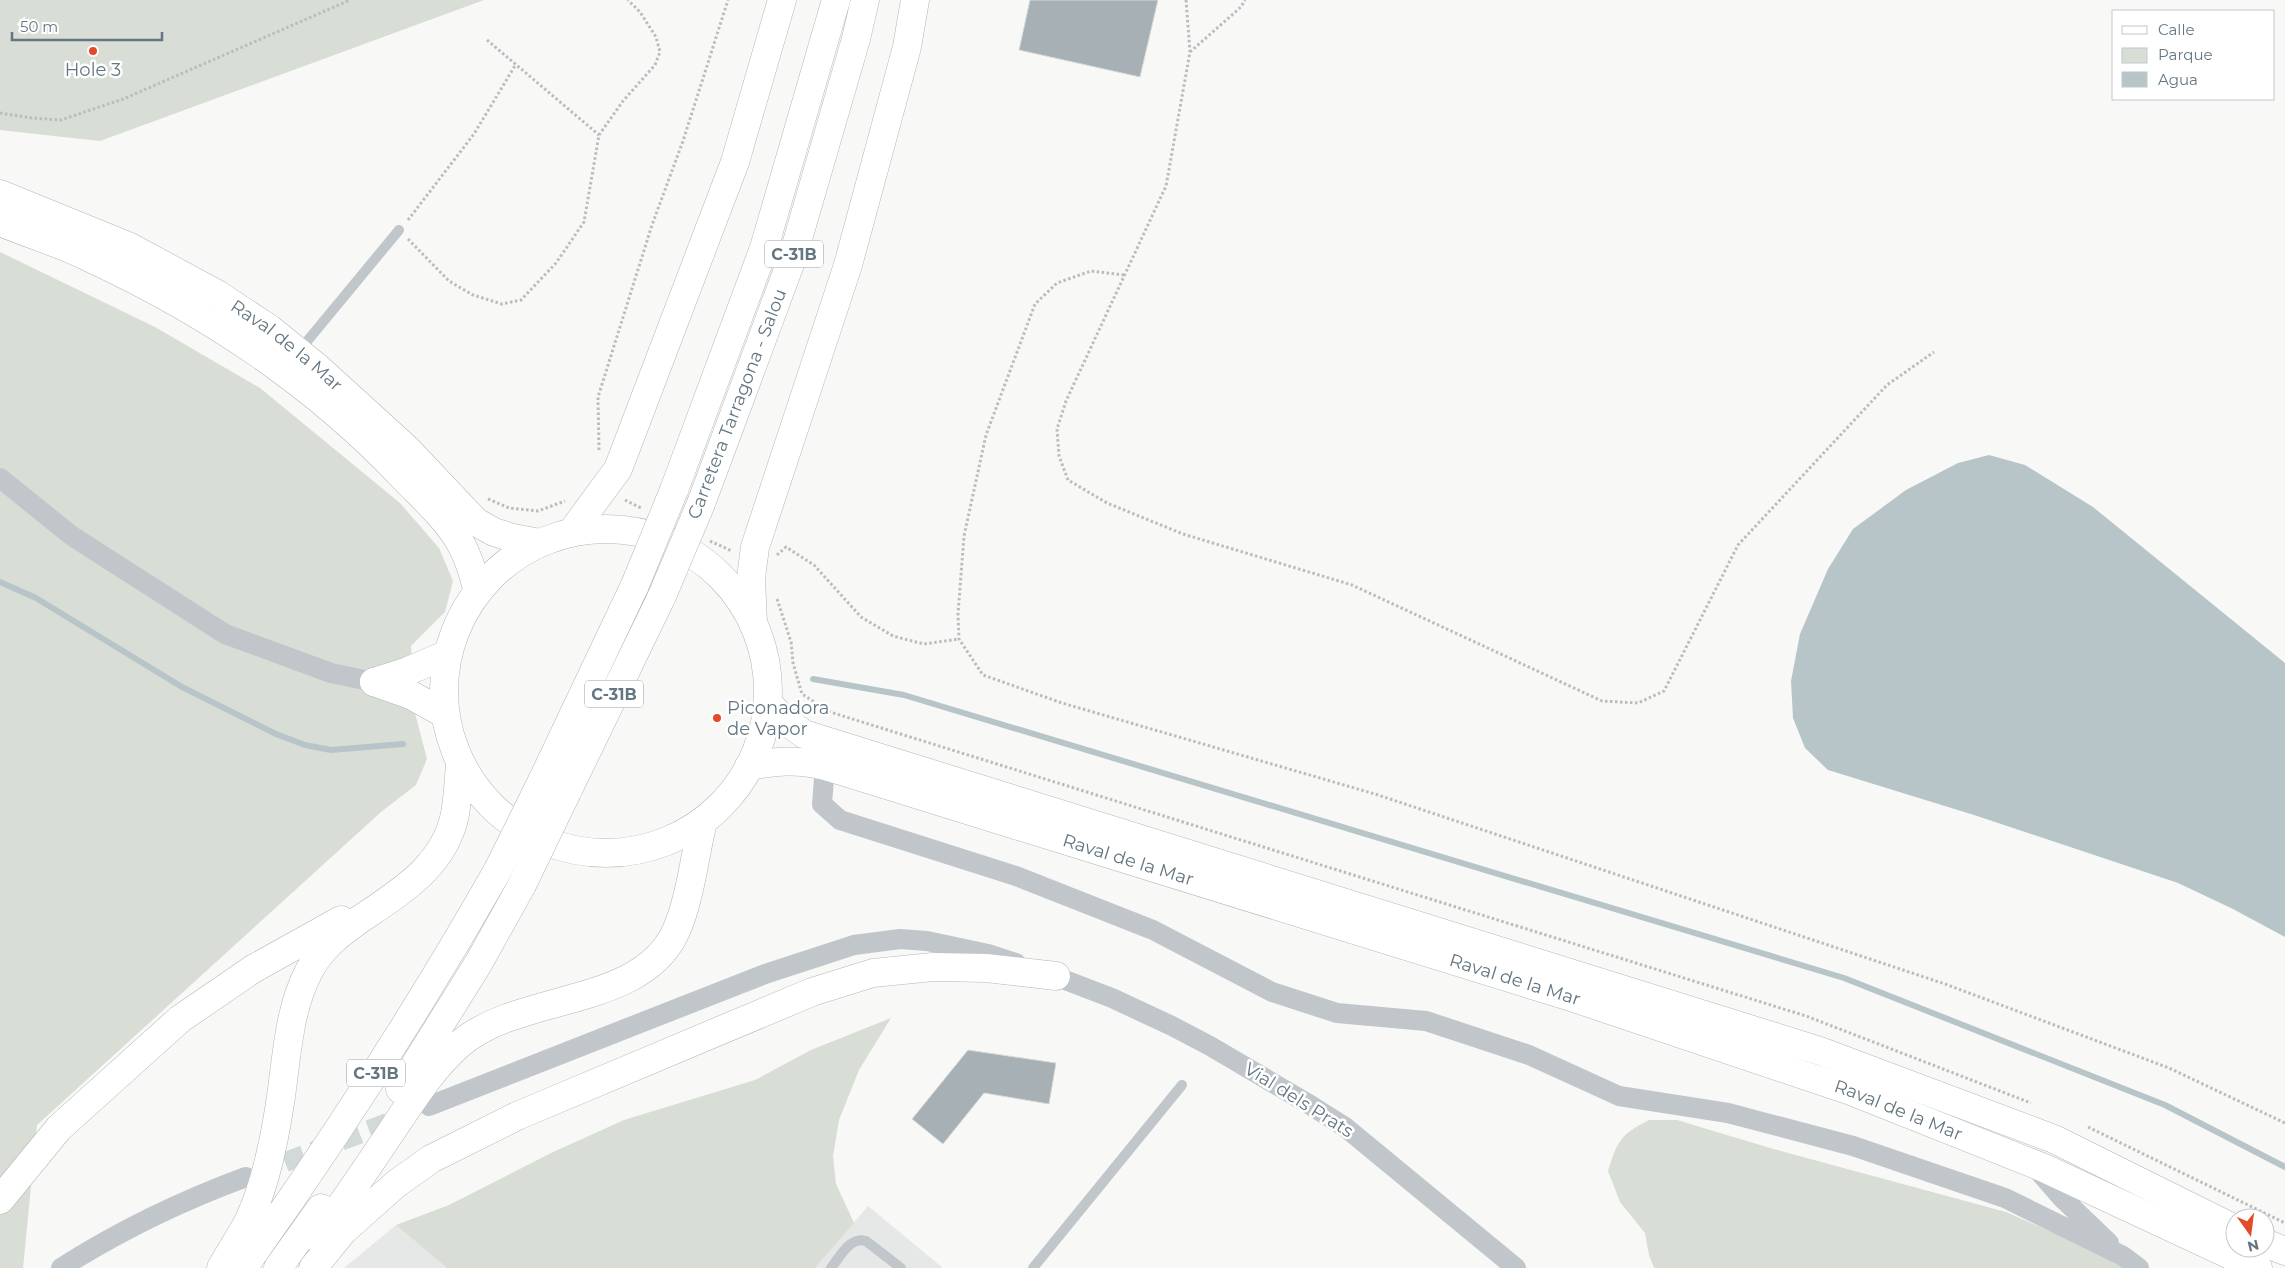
<svg xmlns="http://www.w3.org/2000/svg" width="2285" height="1268" viewBox="0 0 2285 1268" font-family="Montserrat,sans-serif">
<rect width="100%" height="100%" fill="#f8f8f6"/>
<path fill="#e6e8e7" d="M868,1206L943,1268H815Z
M396,1225L447,1268H344Z"/>
<path fill="#d8ddd5" d="M0,0H484L100,141L0,130Z
M0,252L155,327L260,388L400,503L439,548L453,581L445,612L411,646L415,713L427,759L416,785L381,812L37,1125L23,1268H0Z
M891,1018L859,1070L839,1120L833,1156L836,1184L854,1223L815,1268H447L396,1225L449,1205L551,1153L624,1120L755,1080L811,1050Z
M1649,1120H1677L1770,1148L2006,1212L2135,1268H1654L1649,1255L1645,1233L1620,1202L1608,1171C1618,1140 1620,1135 1649,1120Z"/>
<path fill="#b7c5c8" d="M1989,455L2025,465L2093,507L2285,663V937L2233,909L2178,883L1974,815L1828,770L1805,748L1793,718L1791,681L1800,634L1828,569L1853,529L1906,490L1958,463Z"/>
<g fill="none" stroke-linecap="round" stroke-linejoin="round">
<path stroke="#b7c5c8" stroke-width="6" d="M0,582L36,598L182,687L276,734L305,745L331,750L403,744
M813,679L904,695L1844,978L2165,1105L2285,1167"/>
</g>
<path fill="#a6b0b5" stroke="#dadad8" d="M1030,0H1158L1140,77L1019,50Z
M968,1050L1056,1063L1049,1104L984,1093L943,1144L912,1119Z"/>
<g fill="none" stroke-linecap="round" stroke-linejoin="round">
<path stroke="#d3d8d9" stroke-width="20" stroke-dasharray="20 10" stroke-linecap="butt" d="M257,1173L403,1117"/>
<g stroke="#b1b8bd" stroke-width="29">
<g id="secondary">
<path id="s1" d="M0,194L130,247L217,294L270,329L318,368L407,449L476,522L494,532L513,538L540,543"/>
<path d="M0,222C29,234 60,243 88,257C205,311 314,383 403,477C421,496 444,516 458,539C468,555 473,573 478,592"/>
<circle cx="606" cy="691" r="162"/>
<path d="M374,682L408,671L448,654"/>
<path d="M374,682L411,695L445,714"/>
<path d="M768,703L783,719L804,734L1820,1051L2054,1139L2235,1229"/>
<path id="s2" d="M749,766C777,761 797,759 825,766L1574,998L1851,1091L2044,1168L2258,1268"/>
<path d="M2265,1243L2285,1251"/>
</g>
</g>
<g stroke="#b2b8bb" stroke-width="29">
<path id="highway" d="M674,490L764,248L836,0
M702,501L793,256L856,39L865,0
M571,533L618,469L735,162L782,0
M753,623L751,578L755,547L848,265L907,47L915,0
M543,779L635,585
M567,792L662,596
M400,1089L478,964L522,885
M0,1200L59,1128L180,1019L253,969L341,920
M318,1238C343,1203 367,1168 391,1132C412,1101 432,1068 461,1043C523,992 641,1008 676,931C690,900 695,854 703,821
M221,1268C229,1254 238,1240 246,1226C265,1189 274,1143 280,1103C287,1058 288,1011 309,971C321,948 339,934 359,920C399,893 445,866 455,814C458,797 459,779 460,762
M243,1268C335,1139 420,1007 498,870
M278,1268L321,1208
M313,1268L343,1231L396,1184L431,1159L517,1116L812,992L873,973L933,967L986,968L1056,976"/>
</g>
<path stroke="#b9bdc0" stroke-width="3" stroke-dasharray="2.5 2.5" stroke-linecap="butt" d="M1186,0L1190,52L1166,186L1066,401L1057,429L1059,456L1068,480L1107,503L1183,534L1352,585L1602,701L1638,703L1664,691L1738,545L1887,385L1934,352
M487,40L599,135
M1190,52L1241,7L1245,0
M0,113L32,118L61,120L123,99L350,0
M408,220L474,134L516,64
M408,239L449,281L473,295L502,304L521,300L556,263L584,222L599,135L623,101L655,65L660,52L656,37L640,12L628,0
M1124,275L1091,271L1057,283L1035,304L986,435L964,536L958,614L959,639L983,675L1062,703L1375,794L1945,984L2169,1068L2285,1123
M599,450L598,397L652,225L683,141L728,0
M488,499L509,508L538,511L565,501
M625,500L641,508
M710,541L732,551
M777,555L786,547L814,565L861,617L893,636L924,644L959,639
M777,599L791,642L793,663L802,694L830,712L1806,1016L2031,1103
M2088,1127L2285,1223"/>
<path stroke="#c1c6ca" stroke-width="10" d="M299,351L399,230
M831,1268C840,1257 850,1236 866,1241L901,1268
M1033,1268L1182,1085"/>
<path stroke="#c1c6ca" stroke-width="20" d="M0,478L72,536L225,634L331,673L374,682
M825,766L822,804L840,820L1016,876L1153,930L1272,992L1337,1013L1426,1021L1529,1055L1619,1096L1728,1113L1853,1146L2005,1198L2123,1256L2139,1268
M1044,972L1112,998L1172,1026L1210,1046L1307,1103L1345,1127L1516,1268
M429,1106L765,974L854,945L900,939L927,941L988,954L1016,963
M2035,1167L2061,1197L2109,1243
M61,1268C119,1231 181,1201 246,1177"/>
<use href="#secondary" stroke="#fff" stroke-width="28"/>
<use href="#highway" stroke="#fff" stroke-width="28"/>
<g stroke="#b2b8bb" stroke-width="29" stroke-linecap="butt">
<path id="highway-bridge" d="M635,585L674,490
M662,596L702,501
M498,870L543,779
M522,885L567,792"/>
</g>
<use href="#highway-bridge" stroke="#fff" stroke-width="28"/>
</g>
<g fill="#e44a2a" stroke="#fff" stroke-width="2">
<circle cx="93" cy="51" r="5"/>
<circle cx="717" cy="718" r="5"/>
</g>
<g text-anchor="middle" dominant-baseline="central" stroke-width="5" stroke-linejoin="round" paint-order="stroke">
<g fill="#fff" stroke="#929fa7" stroke-width="1">
<rect x="765" y="240.5" width="58" height="27" rx="4"/>
<rect x="585" y="680.5" width="58" height="27" rx="4"/>
<rect x="347" y="1059.5" width="58" height="27" rx="4"/>
</g>
<g font-size="16" font-weight="bold" fill="#637681">
<text x="794" y="254">C-31B</text>
<text x="614" y="694">C-31B</text>
<text x="376" y="1073">C-31B</text>
</g>
<g font-size="18" fill="#637681" stroke="#fff">
<text x="93" y="70">Hole 3</text>
<text x="727" y="708" text-anchor="start">Piconadora<tspan x="727" dy="21">de Vapor</tspan></text>
</g>
<g font-size="18" fill="#637681" stroke="#fff">
<text stroke="none"><textPath href="#s1" startOffset="326">Raval de la Mar</textPath></text>
<text transform="translate(737 404) rotate(-69)">Carretera Tarragona - Salou</text>
<text stroke="none"><textPath href="#s2" startOffset="394">Raval de la Mar</textPath></text>
<text stroke="none"><textPath href="#s2" startOffset="799">Raval de la Mar</textPath></text>
<text transform="translate(1299 1100) rotate(32)">Vial dels Prats</text>
<text stroke="none"><textPath href="#s2" startOffset="1204">Raval de la Mar</textPath></text>
</g>
</g>
<rect x="2112" y="10" width="162" height="90" fill="#ffffff" stroke="#c1c8cd"/>
<rect x="2122" y="26" width="25" height="8" fill="#ffffff" stroke="#c1c8cd"/>
<text x="2158" y="35" font-size="15" fill="#637681">Calle</text>
<rect x="2122" y="48" width="25" height="15" fill="#d8ddd5" stroke="#c1c8cd"/>
<text x="2158" y="60" font-size="15" fill="#637681">Parque</text>
<rect x="2122" y="72" width="25" height="15" fill="#b7c5c8" stroke="#c1c8cd"/>
<text x="2158" y="85" font-size="15" fill="#637681">Agua</text>
<g transform="translate(2250 1233) rotate(166)"><circle r="24" fill="#ffffff" stroke="#c1c8cd"/>
<path d="M0-4L9 19L0 12L-9 19Z" fill="#e44a2a"/>
<text y="-8" font-size="14" font-weight="bold" text-anchor="middle" fill="#637681">N</text>
</g>
<path d="M12 32v8h150v-8" fill="none" stroke="#637681" stroke-width="2.5"/>
<text x="20" y="32" font-size="15" fill="#637681" stroke="#ffffff" stroke-width="4" paint-order="stroke">50 m</text>
</svg>
